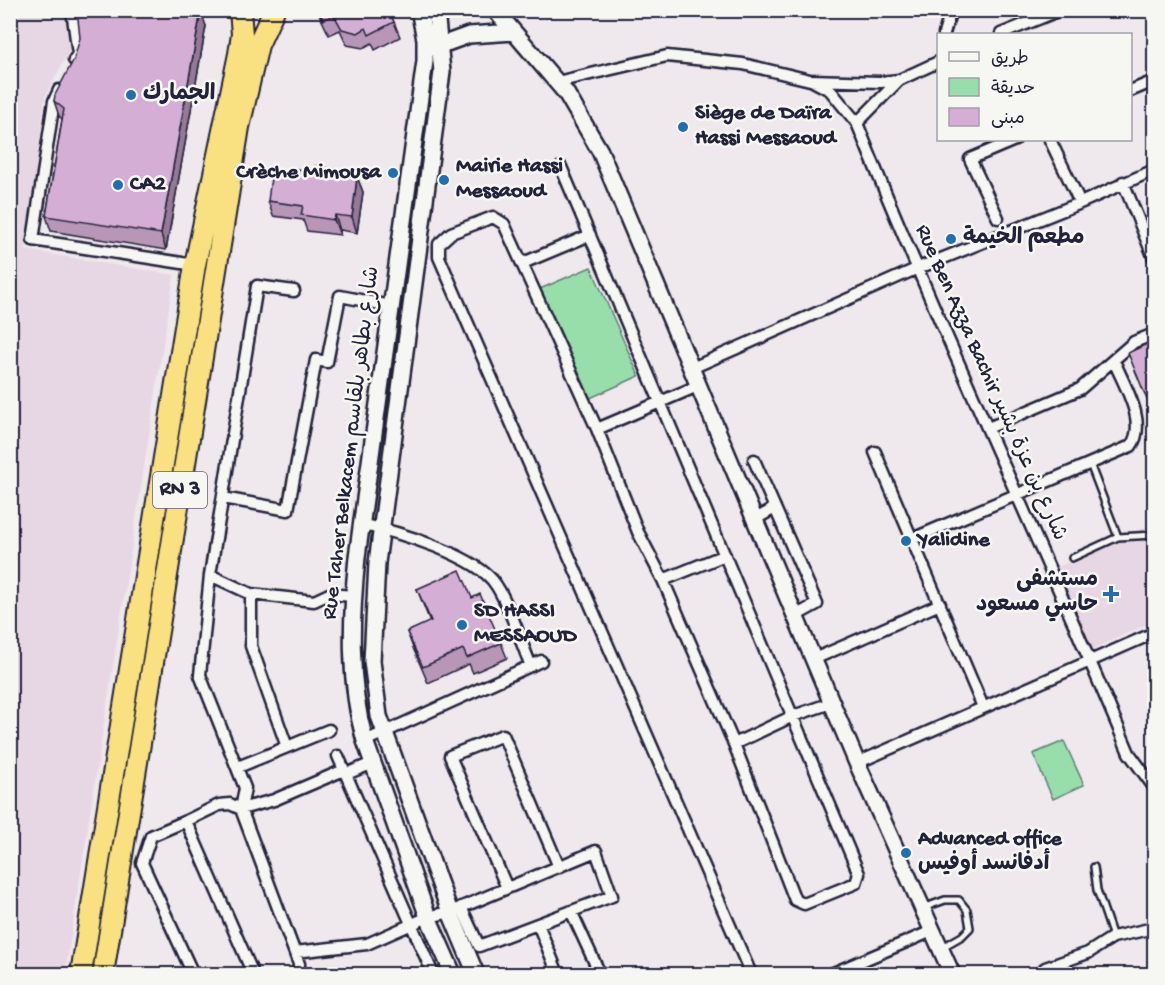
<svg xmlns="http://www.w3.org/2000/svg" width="1165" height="985" viewBox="0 0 1165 985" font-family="'Gochi Hand','Playpen Sans Arabic',sans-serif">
<rect width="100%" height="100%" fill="#efe8ec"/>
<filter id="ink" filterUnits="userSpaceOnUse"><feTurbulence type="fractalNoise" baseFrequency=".0167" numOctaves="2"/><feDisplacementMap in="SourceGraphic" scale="12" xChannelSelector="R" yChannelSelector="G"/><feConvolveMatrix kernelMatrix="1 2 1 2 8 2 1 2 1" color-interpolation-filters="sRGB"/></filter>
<g filter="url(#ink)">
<path fill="#e7d7e5" d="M10,11H65L70,49L45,97L26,250L174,275L65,974H11Z
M1154,523V621L1093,649L1056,568Z"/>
<path fill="#97deab" stroke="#5c8073" stroke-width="1.5" d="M591,267L639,376L588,399L540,289Z
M1064,741L1084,785L1053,799L1033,754Z"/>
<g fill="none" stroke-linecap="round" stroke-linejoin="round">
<g stroke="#22223b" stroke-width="10">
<path id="lane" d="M1090,464L1118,537
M1072,558L1118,537L1154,535
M1094,867L1097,890L1113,937
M923,908L945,900H959L967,910L970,928L962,936L941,948"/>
</g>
<g stroke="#22223b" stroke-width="15">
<path id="street" d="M72,10L78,54L74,60
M944,34L951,10
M1001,34L1060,10
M899,80L857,123C942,335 1041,542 1129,753L1154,787
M813,81L830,90L857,123
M557,82L667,56L743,64L810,80L881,82L899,80L938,62
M59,90L54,101L33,240L195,265
M1130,91L1154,81
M1050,140L1077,196
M561,167L859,874L856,883L804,904L795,900L734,744L663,580L638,532L597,429L504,224L493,217L451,233L439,244V257L751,974
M1123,182L1154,258
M998,218L970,159L1015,140
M523,263L590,235
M294,291L257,286L210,575L200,675L245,788L241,809L299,964V974
M692,368L916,269L1078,204L1154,170
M988,428L1080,389L1134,342L1154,334
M597,429L700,385
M875,452L983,707
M754,460L817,604L795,616
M223,498L288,510L316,360L327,362L340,296L391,306
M754,520L775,508
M363,525C396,531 478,556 496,585C511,608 520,640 531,666
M912,539L1131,446C1148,423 1124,385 1114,361
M210,575L251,594L314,601L329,594L353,596
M663,580L725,555
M251,594V646L287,747
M814,659L940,604
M365,741L541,661
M734,744L793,716L831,703
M338,756L433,974
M857,763L1154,633
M238,767L329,730
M346,774L373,763
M186,821L151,836L142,863L193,974
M507,888L450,756L503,735L559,867
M571,911L600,974
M538,924L558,974
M295,952L367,944L428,917L450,912L596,851L612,896L479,946L461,907
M253,974L186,821L219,805L230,804L241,809L274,800L344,770
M831,974L932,931
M1043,974L1045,968L1088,953L1113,937L1154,928"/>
</g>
<g stroke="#22223b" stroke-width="20">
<path id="secondary" d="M419,10L425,39V61L357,557C351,618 348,681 365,741L428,917L453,974
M436,10L442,72L377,563L372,661L379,716L450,912L476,974
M495,10L566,93L600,151L857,763L952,974
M433,48L469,35L514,32"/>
</g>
<g stroke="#22223b" stroke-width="24">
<path id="highway" d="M81,974L195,265L239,54L242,34L240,10
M103,974L239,127L258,45L274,10"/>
</g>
<use href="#lane" stroke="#f6f6f2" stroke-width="5"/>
<use href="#street" stroke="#f6f6f2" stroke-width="10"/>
<use href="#secondary" stroke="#f6f6f2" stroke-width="15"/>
<use href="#highway" stroke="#f9e181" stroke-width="20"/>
</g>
<path fill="#b796b8" stroke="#22223b" stroke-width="1.5" d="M317,10H388L394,22L400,37L375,50L372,43L363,48L347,45L340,30L329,35Z
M206,26L166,250L51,231L46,216L62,119L59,116L54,101Z
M346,171L348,176L357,177L363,192L357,233L340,230V235L307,231L303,220L273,216L268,201L289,173Z
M417,589L472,598L501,643L507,658L473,673L469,664L428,683L413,648L407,632L430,622Z"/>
<path fill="#957a96" stroke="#22223b" stroke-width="1.5" d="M201,11L206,26L166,250L161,234Z
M357,177L363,192L357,233L352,217Z
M335,215L340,230V235L334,220Z"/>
<path fill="#d5aed6" stroke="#22223b" stroke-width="1.5" d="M77,10L201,11L161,234L46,216L64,109L54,101L55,95L74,59L80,38Z
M319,10H388L394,22L369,35L366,28L358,33L342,29L334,15L323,20Z
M315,166L346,171L345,175L357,177L352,217L335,215L334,220L301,215L303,206L268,201L272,170L289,173L290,168L314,171Z
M1155,340V419L1128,353Z
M460,570L472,598L480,594L501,643L467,658L463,649L423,667L407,632L431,621L417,589Z"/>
</g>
<g fill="#1f6fb2" stroke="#f6f6f2" stroke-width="2">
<circle cx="131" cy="95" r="6"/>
<circle cx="683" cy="127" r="6"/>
<circle cx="393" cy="173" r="6"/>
<circle cx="444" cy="180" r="6"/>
<circle cx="118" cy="185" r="6"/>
<circle cx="951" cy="239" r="6"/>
<circle cx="906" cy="541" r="6"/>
<path d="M1108 585h6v6h6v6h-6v6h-6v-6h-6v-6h6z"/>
<circle cx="462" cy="625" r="6"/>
<circle cx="906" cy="853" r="6"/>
</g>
<g text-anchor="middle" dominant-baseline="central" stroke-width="5" stroke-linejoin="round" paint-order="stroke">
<rect fill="#f6f6f2" stroke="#626272" stroke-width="1.5" x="153" y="472" width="54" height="36" rx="4.5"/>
<g font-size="21" font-weight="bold" fill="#22223b">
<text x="180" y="490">RN 3</text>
</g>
<g font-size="22" font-weight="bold" fill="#22223b" stroke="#f6f6f2" text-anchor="start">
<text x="143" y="95">الجمارك</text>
<text x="695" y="114">Siège de Daïra<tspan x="695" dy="25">Hassi Messaoud</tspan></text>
<text x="456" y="167">Mairie Hassi<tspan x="456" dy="25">Messaoud</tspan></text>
<text x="381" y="173" text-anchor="end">Crèche Mimousa</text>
<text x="130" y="185">CA2</text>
<text x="963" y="239">مطعم الخيمة</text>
<text x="918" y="541">Yalidine</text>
<text x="1098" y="581" text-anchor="end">مستشفى<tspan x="1098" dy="25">حاسي مسعود</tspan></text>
<text x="474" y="612">SD HASSI<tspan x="474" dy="25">MESSAOUD</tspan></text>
<text x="918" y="840">Advanced office<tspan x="918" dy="25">أدفانسد أوفيس</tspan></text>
</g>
<g font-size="22" fill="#22223b" stroke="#f6f6f2">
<text transform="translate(990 383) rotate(66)">Rue Ben Azza Bachir شارع بن عزة بشير</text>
<text transform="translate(352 443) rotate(-83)">Rue Taher Belkacem شارع بطاهر بلقاسم</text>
</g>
</g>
<rect width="1165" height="985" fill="none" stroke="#f6f6f2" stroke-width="36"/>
<rect x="18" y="18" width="1129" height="949" fill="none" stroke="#22223b" stroke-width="2" filter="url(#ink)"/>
<rect x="937" y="33" width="195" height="108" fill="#f6f6f2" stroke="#a1a1a9" stroke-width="1.5"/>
<rect x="949" y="52" width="30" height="9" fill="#f6f6f2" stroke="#a1a1a9" stroke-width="1.5"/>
<text x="991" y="63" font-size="18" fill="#22223b">طريق</text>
<rect x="949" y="78" width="30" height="18" fill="#97deab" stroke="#a1a1a9" stroke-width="1.5"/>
<text x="991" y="93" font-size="18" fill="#22223b">حديقة</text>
<rect x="949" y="108" width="30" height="18" fill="#d5aed6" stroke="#a1a1a9" stroke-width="1.5"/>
<text x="991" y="123" font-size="18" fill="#22223b">مبنى</text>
</svg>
